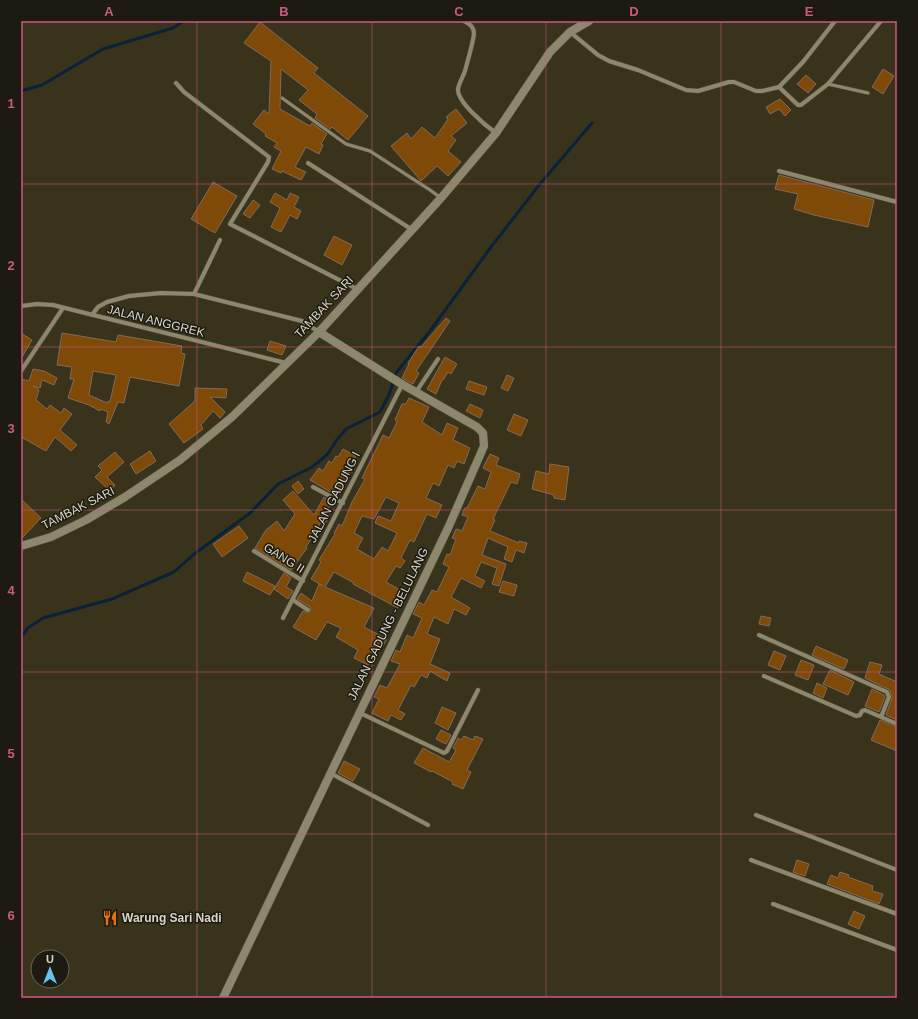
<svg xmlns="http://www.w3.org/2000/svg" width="918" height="1019" viewBox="0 0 918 1019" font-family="Arial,sans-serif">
<rect width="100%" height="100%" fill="#39331c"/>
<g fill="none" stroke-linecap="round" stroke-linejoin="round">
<path stroke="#092237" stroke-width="3" d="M21,91L42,85L103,49L173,28L183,21
M21,637L28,628L43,618L112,599L174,572L193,555L250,513L278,484L312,467L327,455L336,441L346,429L380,412L389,395L396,373L430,331L491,247L540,184L592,123"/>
</g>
<path fill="#7f4a07" stroke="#806b59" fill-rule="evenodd" d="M260,22L318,68L314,73L368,116L348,140L332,127L330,129L315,118L317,114L299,100L308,90L281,69L280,109L310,126L312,123L327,134L321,144L323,145L319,154L306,147L295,167L306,172L301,180L282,171L281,173L272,169L281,151L274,147L277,143L265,136L266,134L253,124L264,110L269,114L271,61L244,43Z
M883,69L894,76L883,94L872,87Z
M806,75L816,84L808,93L797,84Z
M780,99L791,110L785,116L779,109L770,114L766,107Z
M456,109L467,123L451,136L456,140L448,151L461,162L448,176L437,166L421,181L391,146L407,133L411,139L422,127L435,138L448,119L446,117Z
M779,175L874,200L868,227L814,215L794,209L798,194L775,189Z
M213,182L237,196L215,233L191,219Z
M275,193L287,200L290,193L299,197L294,207L301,211L297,219L290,215L281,232L271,227L280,208L270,202Z
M253,200L260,205L250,218L243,214Z
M334,236L352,245L342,265L324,255Z
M446,318L450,321L416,371L419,373L413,384L402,378L409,364L408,363L419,346L421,347Z
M21,333L32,340L21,359Z
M62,333L116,342L118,335L182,346L181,353L185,354L179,386L130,377L124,403L118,402L109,424L106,422L108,412L101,409L100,411L89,405L68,398L74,379H70L72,367L57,365ZM93,371L116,375L110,402L108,401L107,403L89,395Z
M270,341L286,346L282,355L267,350Z
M445,357L457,364L451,374L448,372L443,380H442L436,394L427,389Z
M33,369L44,371L57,378L54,385L42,380L40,388L33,386L39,390L36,400L47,409L50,405L61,413L64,408L72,414L60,430L77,445L71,451L55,437L46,451L21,437V379L29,381Z
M507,375L514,378L508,391L501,388Z
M469,381L487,387L484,395L466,389Z
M195,388L227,389L226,398L210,397L225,412L220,418L213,411L201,425L203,429L184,443L169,424L195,401Z
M409,398L429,407L422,422L442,435L447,423L458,428L453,440L470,448L464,464L457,461L454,468L448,465L439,486L433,483L426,498L442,505L436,518L427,514L414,542L410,540L401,558L405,561L400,568L396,566L386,582L407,594L398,608L353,584L354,583L334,572L325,587L374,608L364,627L387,639L382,647L378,646L368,665L354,658L358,650L336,637L341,628L327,622L316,640L293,627L303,611L308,613L311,611L310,607L297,599L301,593L312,601L319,584L323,586L311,579L321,562L319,560L335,534L334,533L339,524L342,526L352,502L365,479L362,478L383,435L389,438L397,422L395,420L402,404H406ZM386,497L399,503L391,521L378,516L375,523L397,533L388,551L382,547L374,559L357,549L363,538L354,533L362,516L374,519Z
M470,404L483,410L480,418L466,411Z
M514,414L528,420L521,436L507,430Z
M343,449L356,456L347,471L351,473L347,480L334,494L310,480L319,468L323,471L329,461L332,463L336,456L338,457Z
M150,451L156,461L136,474L130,464Z
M115,452L124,462L107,477L115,485L110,491L95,477L102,470L98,466Z
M490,454L499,458L496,465L520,474L517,484L511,482L493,519L495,520L490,531L519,543V541L527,543L524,553L516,550L512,562L504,559L508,547L488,538L482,555L506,564L499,586L492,584L497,568L481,562L475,576L485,581L481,588L461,578L451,597L470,608L466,615L454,609L448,624L434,617L427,634L440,639L430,664L450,673L447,681L430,671L427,678L421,675L414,687L411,685L398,710L405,714L401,720L391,715L388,721L372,713L379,699L374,697L380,685L387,688L400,664L391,661L396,650L400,652L407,635L413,638L422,618L413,614L419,602L424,605L432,590L437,592L449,567L443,564L447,554L450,555L456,539L452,538L456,529L462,531L468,517L462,515L465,508H467L478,486L485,489L491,472L483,468Z
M550,464L569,467L565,500L554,498V495L532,489L536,471L549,474Z
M298,481L304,489L298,494L292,486Z
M293,491L314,515L324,497L332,502L326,513L330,515L325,524L321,522L306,547L307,548L291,570L255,548L266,530L277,521L284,531L295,514L283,500Z
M21,499L41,518L21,539Z
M239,526L248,538L222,557L213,544Z
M247,572L275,586L270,595L243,581Z
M284,573L291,578L286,587L293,591L288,599L274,589Z
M503,581L517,585L514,596L499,592Z
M761,616L771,618L769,626L759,624Z
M816,646L848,660L844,669L812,655Z
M774,651L786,656L780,670L768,665Z
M801,660L814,665L808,680L795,675Z
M870,662L882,665L879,674L897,682V720L886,715L892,698L890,690L865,678Z
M830,670L854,682L848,695L823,684Z
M817,683L827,688L823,698L813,693Z
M872,689L884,695L885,697L879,712L865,706Z
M442,707L456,713L448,730L435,723Z
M880,720L897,727V751L871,740Z
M441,730L451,735L446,744L436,739Z
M464,736L473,740L475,736L483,739L467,770L471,772L463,789L452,784L453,782L432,771L431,772L414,763L423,748L449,762L456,750L453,748L458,738L461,740Z
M344,761L360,769L353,781L338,773Z
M797,860L809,864L805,876L793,872Z
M840,872L849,875L848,877L873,886L872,891L883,894L879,904L827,884L831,875L838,878Z
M854,911L865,916L859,929L848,924Z"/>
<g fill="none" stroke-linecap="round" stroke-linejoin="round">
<g stroke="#544f3b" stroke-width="4">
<path id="lane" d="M828,84L868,93
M282,98L346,144L370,151L430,190L441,198"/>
</g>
<g stroke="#544f3b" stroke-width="5">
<path id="street" d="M464,21C470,24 474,27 474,34C472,47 468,59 465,71C463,77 459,83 458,89C457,102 486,126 496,133
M570,32L598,55L609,61L638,70L686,90L698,91L729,82H734L756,91H762L779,87L798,105H801L828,84L881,21
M176,83L184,92L269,157L268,162L230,224L357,289
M779,87L803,62L835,21
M308,163L411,229
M779,171L897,202
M194,294L220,240
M21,306L37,304L53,305L286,363
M92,315L98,307L107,302L129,296L161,293L194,294L302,321L319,332
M21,371L63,308
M416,392L438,359
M313,487L343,503
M254,551L303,581
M293,600L308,610
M283,618L402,385
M759,635L887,692L889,697L881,717L897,724
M764,676L856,716L860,715L862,711L865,710L881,717
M360,713L444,753L447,751L478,690
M330,773L428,825
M756,815L897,870
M751,860L897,914
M773,904L897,950"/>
</g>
<g stroke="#544f3b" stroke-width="9">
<path id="secondary" d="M21,546L51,537L86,520L125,497L180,460L232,417L319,332L441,198L496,133L550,52L570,32L589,21
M223,998L449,526L484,446L483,433L477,427L400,383L319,332"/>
</g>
<use href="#lane" stroke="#8d876d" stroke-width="3"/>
<use href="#street" stroke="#8d876d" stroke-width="4"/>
<use href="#secondary" stroke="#8d876d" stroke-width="8"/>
</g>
<path fill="none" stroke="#ca5a81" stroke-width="1" stroke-opacity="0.55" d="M197,21V998M372,21V998M546,21V998M721,21V998M21,184H897M21,347H897M21,510H897M21,672H897M21,834H897"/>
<defs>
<g id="restaurant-bare" transform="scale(1.2)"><path d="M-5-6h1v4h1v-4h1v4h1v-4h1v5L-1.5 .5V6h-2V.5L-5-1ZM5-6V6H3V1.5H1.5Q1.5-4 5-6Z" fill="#e8710a" stroke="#1d1b11" stroke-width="2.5" paint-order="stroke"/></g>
</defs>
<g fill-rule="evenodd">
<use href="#restaurant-bare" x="110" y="918"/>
</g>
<g text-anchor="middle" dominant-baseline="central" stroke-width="3" stroke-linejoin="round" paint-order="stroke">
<g font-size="12" fill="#d9d6c8" stroke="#1d1b11">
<text transform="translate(324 307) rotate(-47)">TAMBAK SARI</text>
<text transform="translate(156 321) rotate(14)">JALAN ANGGREK</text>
<text transform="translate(334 497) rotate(-63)">JALAN GADUNG I</text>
<text transform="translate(78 508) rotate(-27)">TAMBAK SARI</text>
<text transform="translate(284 558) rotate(32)">GANG II</text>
<text transform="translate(388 624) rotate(-64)">JALAN GADUNG - BELULANG</text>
</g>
<g font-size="12" font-weight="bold" fill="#d9d6c8" stroke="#1d1b11" text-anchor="start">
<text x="122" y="918">Warung Sari Nadi</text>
</g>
</g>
<rect width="918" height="1019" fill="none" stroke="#1d1b11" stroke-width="44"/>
<g transform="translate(50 969)"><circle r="19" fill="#1d1b11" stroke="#68665a"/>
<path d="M0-3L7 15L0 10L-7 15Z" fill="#65c4ef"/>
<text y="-6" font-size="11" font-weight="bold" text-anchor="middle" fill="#d9d6c8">U</text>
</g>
<rect x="22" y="22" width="874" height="975" fill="none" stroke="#ca5a81" stroke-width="1.5"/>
<g font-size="13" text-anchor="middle" font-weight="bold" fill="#ca5a81">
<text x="109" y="16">A</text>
<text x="284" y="16">B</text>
<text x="459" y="16">C</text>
<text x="634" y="16">D</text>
<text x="809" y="16">E</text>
<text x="11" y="108">1</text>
<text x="11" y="270">2</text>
<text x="11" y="433">3</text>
<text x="11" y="595">4</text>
<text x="11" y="758">5</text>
<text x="11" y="920">6</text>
</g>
</svg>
